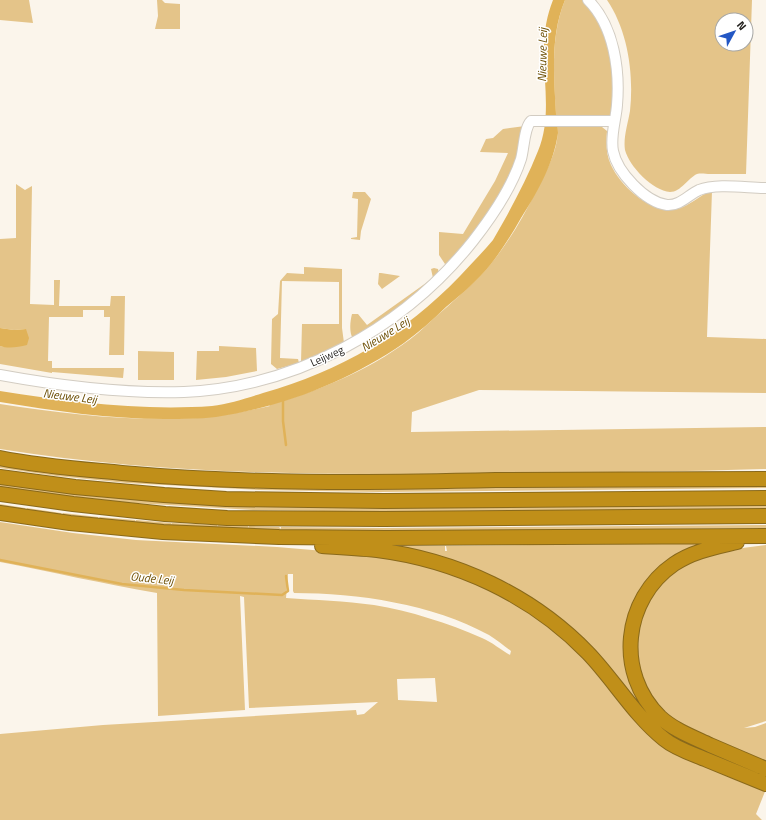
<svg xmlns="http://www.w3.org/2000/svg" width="766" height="820" viewBox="0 0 766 820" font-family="'Titillium Web',sans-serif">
<rect width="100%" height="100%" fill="#fbf5eb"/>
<path fill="#e4c489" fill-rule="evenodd" d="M0,0H29L33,23L0,20Z
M157,0H162L165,3L180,4V29H155L158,16Z
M565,0H582C602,20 611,51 613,79C614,91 612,104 612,116H556C554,77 550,37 565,0Z
M607,0H752L746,174C734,174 722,174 710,174C706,174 701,173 697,174C688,178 681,192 670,192C653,191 629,166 625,150C623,138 628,123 630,111C634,74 628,31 607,0ZM722,20H746V44H722Z
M557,125L602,127L607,131C606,143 606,155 611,165C621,187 651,214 677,209C690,206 699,195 712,191L707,337L766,339V393L479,390L412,412L411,432L766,427V469C666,472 566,473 465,474C310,475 154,474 0,449V404C65,414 132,422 198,418C222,416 246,411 270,406L269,405C322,390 375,368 418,333C428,324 437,315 447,307C462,293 478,280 490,265C508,243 523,218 535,193C545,174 561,146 557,125Z
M525,126C521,141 518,157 512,171C499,206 473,235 450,263L445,264L439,255V232L463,234L495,181L508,153L480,152L486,139L493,138L503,129Z
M16,184L25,190L32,186L30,304L54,305V280H60L59,306H110L111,296H125L124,355H109L110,317H104V310H83V317H49L48,361H52V368H124L123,378L52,372V373L0,364V346L4,347L26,329L14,330L0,328V239L16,238Z
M353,192H365L371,199L361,231L360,240L351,239V238L357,237L358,199L352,198Z
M304,267L342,269V328L344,343L301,362L302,324H339V282L282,281L280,358L298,359L299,363L277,369L271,364L272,319L278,314L280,281L287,273L304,274Z
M434,268L438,269L439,274L418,294L353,339C349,332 350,322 352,314H358L367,325L433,278L431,269Z
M379,273H381L400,276L382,289L378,284Z
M219,346L256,348L257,371L226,377L196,380L197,351H219Z
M138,351L174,352V380H138Z
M0,464L368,488L766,485V488L379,492L259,490L127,483L57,476L0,468Z
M0,483L37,488L766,504V510L393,512L253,510L134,503L53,495L0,488Z
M0,504L25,508L26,510L27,508L61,513L62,515L63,513L98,517V519L100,517L135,520V522L136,520L171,523L172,524V523L217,525V527L218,525L248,526V528L249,526L279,527L281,529V527L382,528L766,525V528L344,532L219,529L121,522L0,508Z
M0,522L73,533L136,540L277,547L348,553L382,557L433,568L487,588L528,611L556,632L585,660L630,714L766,789L756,814L762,820H0V734L103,725L356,710L357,715L364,714L378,702L249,708L244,597L240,596L245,710L158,716L157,593C104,584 52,572 0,562ZM288,574H293V591L294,593C358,593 432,604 489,635C497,640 504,646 511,651L510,655C501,650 492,642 482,638C448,623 410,611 374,605C345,601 315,600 286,598ZM435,678L437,702L398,700L397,679Z
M710,543L693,550L634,606L640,699L766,774V779L687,746L667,735L539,608L378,546H445V551H447L446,546Z
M766,545V721L744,728L755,727L766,723V764L695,735L655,706L638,671L636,633L652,592L681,565L719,551Z"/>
<path fill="#e0b258" d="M553,0H565C550,36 554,76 556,114C556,121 558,127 558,133C554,163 537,193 521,218C512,234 502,250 491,264C478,280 462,294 446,307C433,320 419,332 404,343C349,381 283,407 216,417C199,419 182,419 165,419C109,419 55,411 0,402V391C69,402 142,411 212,406C229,404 247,398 263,393C341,371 404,334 460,276C471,264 483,252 493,240C497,233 501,226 505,219C517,197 529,174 538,151C552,118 543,81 544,47C544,31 547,15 553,0Z
M0,328L14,330L26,329L29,338L27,345C18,347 9,349 0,346Z"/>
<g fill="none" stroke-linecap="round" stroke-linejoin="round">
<path stroke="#e0b258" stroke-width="2.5" d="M283,400V421L286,445
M0,560L122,584L184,590L282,595L288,591L286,576"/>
<g stroke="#d2ccc2" stroke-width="12">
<path id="minor" d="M588,0C614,26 620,70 617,105C616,120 610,136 613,151C617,172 645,202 667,205C680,206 688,195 699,190C717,183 747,188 766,188
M0,375C60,386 122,394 184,392C296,387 403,329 473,241C491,218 512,187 521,159C524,149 524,128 531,121H614"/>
</g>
<g stroke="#89691b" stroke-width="16">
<path id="highway" d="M0,458C40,466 81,469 122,473C247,484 371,483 496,480C586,479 676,480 766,479
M0,477L75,487L164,495L226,499L384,501L766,498
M0,494L73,504L165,514L227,518L384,519L766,516
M0,513L70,523L163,532L279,537L386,538L766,536
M737,542C716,547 693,551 674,564C623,599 615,673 660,717C674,730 693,737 710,745C729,753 747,761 766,769
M322,546C340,547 359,548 377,550C456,560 532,595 588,653C614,680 634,715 664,739C676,749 693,754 707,760C727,768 746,776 766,784"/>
</g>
<use href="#minor" stroke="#fff" stroke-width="10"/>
<use href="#highway" stroke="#c08f19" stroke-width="14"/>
</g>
<g text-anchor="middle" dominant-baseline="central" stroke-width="3" stroke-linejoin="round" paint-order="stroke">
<g font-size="11" fill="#24221f" stroke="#fff">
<text transform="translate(327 356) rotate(-24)">Leijweg</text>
</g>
<g font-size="12" font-style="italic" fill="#6e5006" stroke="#fff">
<text transform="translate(542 55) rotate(-89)">Nieuwe Leij</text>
<text transform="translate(385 334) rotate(-32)">Nieuwe Leij</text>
<text transform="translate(70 396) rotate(7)">Nieuwe Leij</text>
<text transform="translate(152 578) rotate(6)">Oude Leij</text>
</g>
</g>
<g transform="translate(734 32) rotate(50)"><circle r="19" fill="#ffffff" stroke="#a7a7a5"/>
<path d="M0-3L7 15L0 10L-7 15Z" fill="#2357c4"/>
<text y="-6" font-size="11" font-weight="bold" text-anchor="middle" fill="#24221f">N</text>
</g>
</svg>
